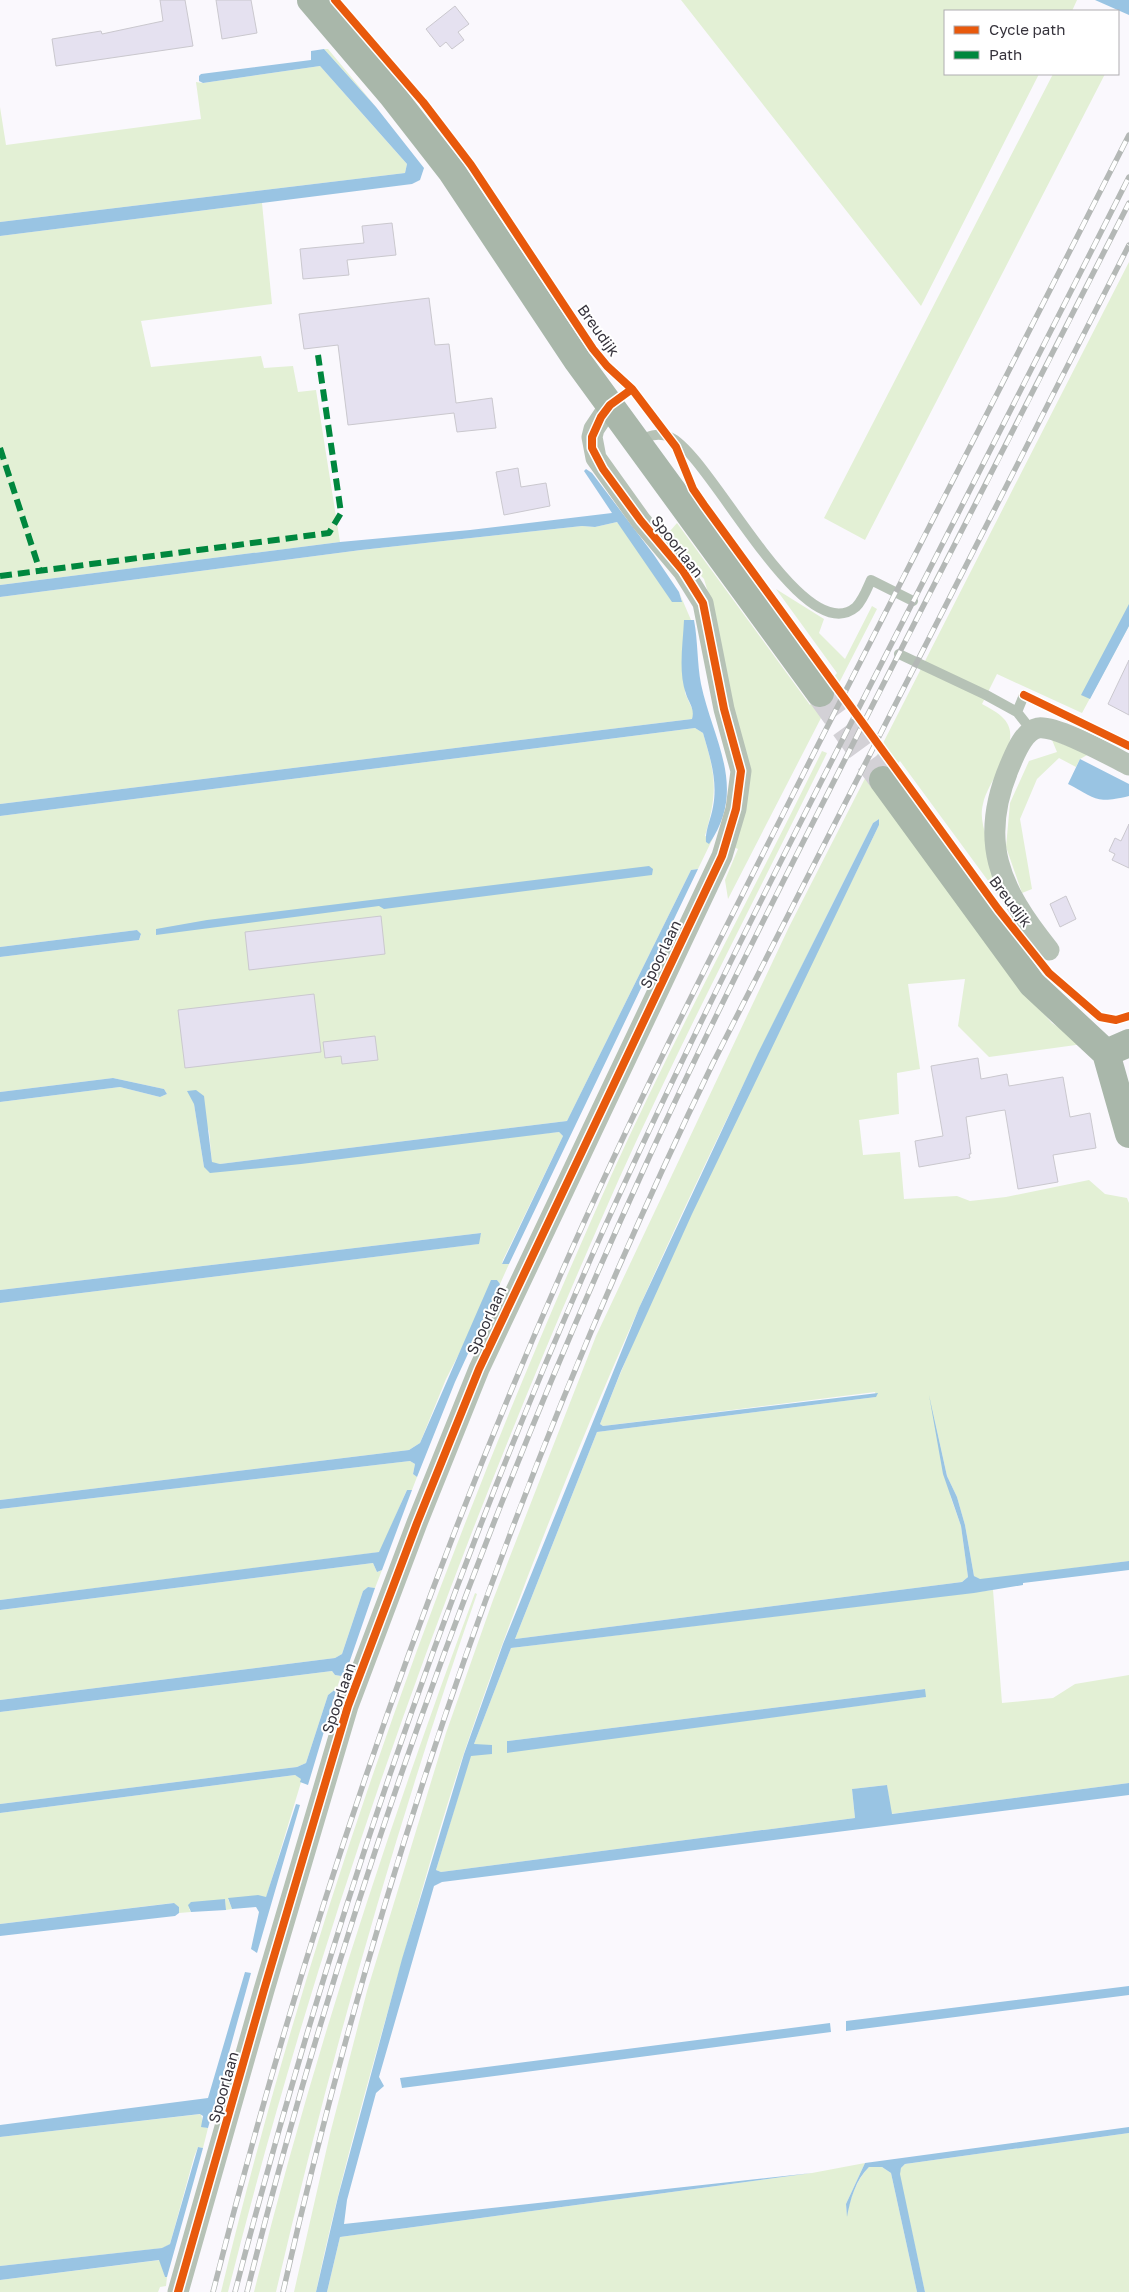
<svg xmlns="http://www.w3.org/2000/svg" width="1129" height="2292" viewBox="0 0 1129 2292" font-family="'Golos Text',sans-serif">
<rect width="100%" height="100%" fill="#faf8fd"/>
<path fill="#e3f0d5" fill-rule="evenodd" d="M681,0H1077L1072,11H945V74H1039L921,306Z
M324,49H328L376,107Z
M320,66L407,164L405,173L0,222V107L6,145L201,119L196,82L203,83Z
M1053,74H1105L865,540L824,518Z
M262,203L272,304L141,321L151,367L261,356L264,368L293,366L298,392L316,390L340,542L0,585V236Z
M1129,262V626L1082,713L997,674L982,704C989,708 998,712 1004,719C1025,741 987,781 983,804C980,816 983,825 986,837L1039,950L900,761L875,789L1042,1012L1052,1023L1083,1044L989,1057L958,1026L965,979L908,984L920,1069L897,1073L899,1114L859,1120L863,1155L900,1152L904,1199L957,1196L970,1201L1006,1197L1089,1180L1105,1194L1127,1198L1129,1203V1561L980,1580L974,1576L965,1525L957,1497L947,1476L929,1395L951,1498L961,1526L968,1577L962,1582L515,1639L597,1432L876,1397L875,1392L603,1426L600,1424C680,1220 784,1022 879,825V819L873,823C793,983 712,1144 639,1308C575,1452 516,1600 465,1750C438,1830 416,1912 393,1993C365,2092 337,2191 316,2292H294L330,2134L367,1991L446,1733L493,1600L596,1336L789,927Z
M617,522L682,601L679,592L691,620H685V693L694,713L692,719L0,804V597L361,550L582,526L595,527Z
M677,523L810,705L837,673L776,589L824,619L819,633L845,659L872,606L877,609L728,899L725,880L738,849L731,846L746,781L716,620L704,579L664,538Z
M695,728L703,733C716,777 718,791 705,836L713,838L698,869L691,870L567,1121L220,1164L212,1163L209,1131L194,1104L204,1167L559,1132L563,1136L503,1260L502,1264H509L500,1284L497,1280L446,1379L420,1443L409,1450L0,1500V1303L478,1244L481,1233L0,1290V1102L120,1087L160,1097L167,1094L164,1089L113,1078L0,1092V957L139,940L141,935L137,930L0,947V816Z
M1052,740L1089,754L1080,759L1076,767L1059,758L1037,779L1020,819L1032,889L1022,893L1006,847L1010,803L1029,761L1057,752Z
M822,751L827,753C757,895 684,1035 619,1179C459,1539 324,1910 228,2292H221C313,1910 450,1534 611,1176C676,1032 753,893 822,751Z
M410,1461L415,1464L413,1474L417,1477L412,1490H407L405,1494L380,1552L0,1600V1509Z
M373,1563L377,1572L382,1570L375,1588L368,1587L363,1591L342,1654L335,1658L0,1700V1610Z
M993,1590L1002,1703L1053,1698L1075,1684L1129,1675V1783L891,1814L887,1785L852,1789L855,1818L441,1872L436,1870L474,1744L511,1648ZM925,1689V1697L507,1752V1741Z
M475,1593L477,1594C397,1823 331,2055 276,2292H254C313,2055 390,1823 475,1593Z
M332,1671L335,1675L341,1676L337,1688L328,1695L306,1763L297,1767L0,1804V1712Z
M295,1775L302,1779L266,1898L228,1899L232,1909L226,1910L225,1899L189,1909L191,1912L179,1913V1907L173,1903L0,1924V1813Z
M201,2114L204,2127L208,2128L203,2148L198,2147L194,2157L170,2244L163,2248L0,2266V2137Z
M1129,2133V2292H925L899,2174L901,2168L905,2164Z
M865,2163L846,2204L847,2215C850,2198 857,2179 869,2167H882L891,2173L917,2292H327L340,2237L812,2173Z
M160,2260L165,2277H167L166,2286L160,2287L158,2292H0V2280Z"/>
<path fill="#99c4e3" d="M1095,0H1129V15Z
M324,49L376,107L424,168L420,180L412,184L0,236V222L405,173L407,164L320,66L203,83L199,81V76L201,74L311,60V51Z
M586,469L592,473L654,555L679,592L682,602H672L617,522L595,527L582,526L361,550L0,597V585L340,542L470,530L612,513L584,471Z
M1129,604V626L1090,699L1081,695Z
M684,620H694C698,641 697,663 701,684C713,741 748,788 709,844L706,842C705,830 711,819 713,807C718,781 710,757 703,733L695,728L0,816V804L692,719C695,709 689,703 686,694C678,671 683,644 684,620Z
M1080,759L1129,784V796C1096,804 1097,799 1068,784Z
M879,819V825L692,1214L621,1371L600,1424L603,1426L878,1393L876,1397L597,1432L515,1639L962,1582L968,1577L961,1526L943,1474L929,1395L947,1476L957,1497L965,1525L974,1576L980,1579L1129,1561V1570L1023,1583V1585L974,1593L511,1648L474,1744L492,1745V1754L471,1756L436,1870L441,1872L855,1818L852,1789L887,1785L892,1814L1129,1783V1795L442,1882L434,1886L379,2077L384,2086L376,2093L347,2200L344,2224L812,2173L340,2237L327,2292H316L338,2197L402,1959L464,1754L503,1644L639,1308L758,1053L873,823Z
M649,866L653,869L652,875L384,909L379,906L156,935V929L207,920Z
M698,869L509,1264H502L563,1136L559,1132L301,1164L210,1173L204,1167L194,1104L187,1091L196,1090L204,1096L212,1162L220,1164L567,1121L691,870Z
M137,930L141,934L139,940L0,957V947Z
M113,1078L164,1089L167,1094L160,1097L120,1087L0,1102V1092Z
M481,1233L479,1244L0,1303V1290Z
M491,1280H497L500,1284L455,1382L417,1477L413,1474L415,1464L410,1461L0,1509V1500L409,1450L420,1443Z
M407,1490H412L382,1570L377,1572L373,1563L0,1610V1600L379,1552Z
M368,1587L375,1588L346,1672L341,1676L335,1675L332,1671L0,1712V1700L335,1658L342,1654L363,1591Z
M337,1688L308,1785L300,1782L301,1779L295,1775L0,1813V1804L297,1767L306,1763L328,1695Z
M925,1689L926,1697L507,1753V1741Z
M296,1804L300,1805L257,1953L251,1949L259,1912L256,1907L232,1909L228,1898L258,1895L266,1897Z
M225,1899L226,1910L191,1912L188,1905L191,1902Z
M174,1903L179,1907V1913L175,1916L0,1936V1924Z
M245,1972L251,1973L208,2128L201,2127L203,2116L200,2114L0,2137V2125L208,2098Z
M1129,1986V1995L846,2031V2021Z
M830,2023L831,2032L402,2088L400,2078Z
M1129,2127V2133L905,2164L901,2168L900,2174L925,2292H917L891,2173L882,2167H869C856,2179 850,2200 847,2217L846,2204L865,2163Z
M198,2147L203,2148L200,2159L167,2277H165L159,2260L0,2280V2266L162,2248L170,2244Z"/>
<path fill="#e5e1f0" stroke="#cac8ce" d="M160,0H185L193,46L56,66L52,39L101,31L102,34L163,21Z
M216,0H251L257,33L222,39Z
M455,6L469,24L458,32L464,40L452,49L446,42L440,47L426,29Z
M392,223L396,255L347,260L349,275L303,279L300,249L364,243L362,226Z
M429,298L435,345L449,344L456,403L492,398L496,428L457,432L454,413L348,425L338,345L304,349L299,314Z
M518,468L521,487L546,483L550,506L504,515L496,472Z
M1129,660V715L1108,704Z
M1129,824V868L1112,860L1115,854L1109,851L1115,838L1121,841Z
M1066,896L1076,919L1060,927L1050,904Z
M381,916L385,954L249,970L245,932Z
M314,994L321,1052L185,1068L178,1010Z
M375,1036L378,1060L342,1064L341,1056L325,1058L323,1042Z
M978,1058L981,1079L1007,1074L1009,1086L1063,1077L1070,1117L1090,1113L1096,1148L1053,1155L1058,1182L1018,1189L1005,1110L998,1111L966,1117L971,1154H969L970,1158L919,1167L915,1141L943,1136L931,1066Z"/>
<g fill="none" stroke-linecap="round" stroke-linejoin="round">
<path stroke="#d3d1d6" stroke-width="28" stroke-dasharray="28 14" stroke-linecap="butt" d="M820,693L883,780"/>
<path stroke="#b6c2b6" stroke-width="10" d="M637,442C648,436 657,432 670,437C710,454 803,652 856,607C863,600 867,589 871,580L913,601
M899,654L986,695L1017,712
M1024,695L1017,712L1032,731"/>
<path stroke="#b6c2b6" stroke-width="21" d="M1049,950C999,888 977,840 1011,763C1016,751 1024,731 1038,728C1056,725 1111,756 1129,765
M178,2292L264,1990L348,1706L417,1523L479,1369L722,856L736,809L741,771L724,709L703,603L683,571L641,521L596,458L592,437L594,429L610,405"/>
<path stroke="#a9b7aa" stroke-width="28" d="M311,0L392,95L452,172L577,360L820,693
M883,780L1032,984L1106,1053L1129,1134
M1106,1053L1129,1043"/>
<g stroke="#b4b8b6" stroke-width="5.5">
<path id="rail" d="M213,2292C301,1945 416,1605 560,1276C639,1096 729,921 818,745C921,542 1025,339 1129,135
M235,2292C329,1930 450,1574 602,1233C686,1046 779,864 872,682C958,514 1043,346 1129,177
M247,2292C343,1908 478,1533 642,1173C711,1021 788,872 864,722C953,549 1041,376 1129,203
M283,2292C380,1864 521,1458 713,1063L1129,245"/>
</g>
<use href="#rail" stroke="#fff" stroke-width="4" stroke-dasharray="11" stroke-linecap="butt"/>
<path stroke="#00873e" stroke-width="6" stroke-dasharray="12 6" stroke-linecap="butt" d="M0,448L40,571
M0,576L329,533L341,513L318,355"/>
<g stroke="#fff" stroke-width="11">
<path id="cycleway" d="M335,0L423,102L471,165L593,349L607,366L632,389L676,447L693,489L704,505L998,909L1049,973L1100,1017L1116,1020L1129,1016
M1024,695L1129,746
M178,2292L264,1990L348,1706L417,1523L479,1369L722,856L736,809L741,771L724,709L703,603L683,571L641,521L603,469L592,448V437L601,417L610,405L632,389"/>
</g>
<use href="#cycleway" stroke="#e8590c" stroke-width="8"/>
</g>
<g text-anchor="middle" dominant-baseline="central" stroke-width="4" stroke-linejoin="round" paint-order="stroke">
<g font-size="15" fill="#36333c" stroke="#fff">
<text transform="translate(599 330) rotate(54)">Breudijk</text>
<text transform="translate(678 546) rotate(52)">Spoorlaan</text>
<text transform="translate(1011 901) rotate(53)">Breudijk</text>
<text transform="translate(660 954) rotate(-64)">Spoorlaan</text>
<text transform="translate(486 1320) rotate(-65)">Spoorlaan</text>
<text transform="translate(338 1698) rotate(-71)">Spoorlaan</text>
<text transform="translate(223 2087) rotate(-74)">Spoorlaan</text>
</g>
</g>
<rect x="944" y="10" width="175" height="65" fill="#ffffff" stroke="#afadb1"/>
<rect x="954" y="26" width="25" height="8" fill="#e8590c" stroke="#afadb1"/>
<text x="989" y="35" font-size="15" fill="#36333c">Cycle path</text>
<rect x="954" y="51" width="25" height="8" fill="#00873e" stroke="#afadb1"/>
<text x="989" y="60" font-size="15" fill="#36333c">Path</text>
</svg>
